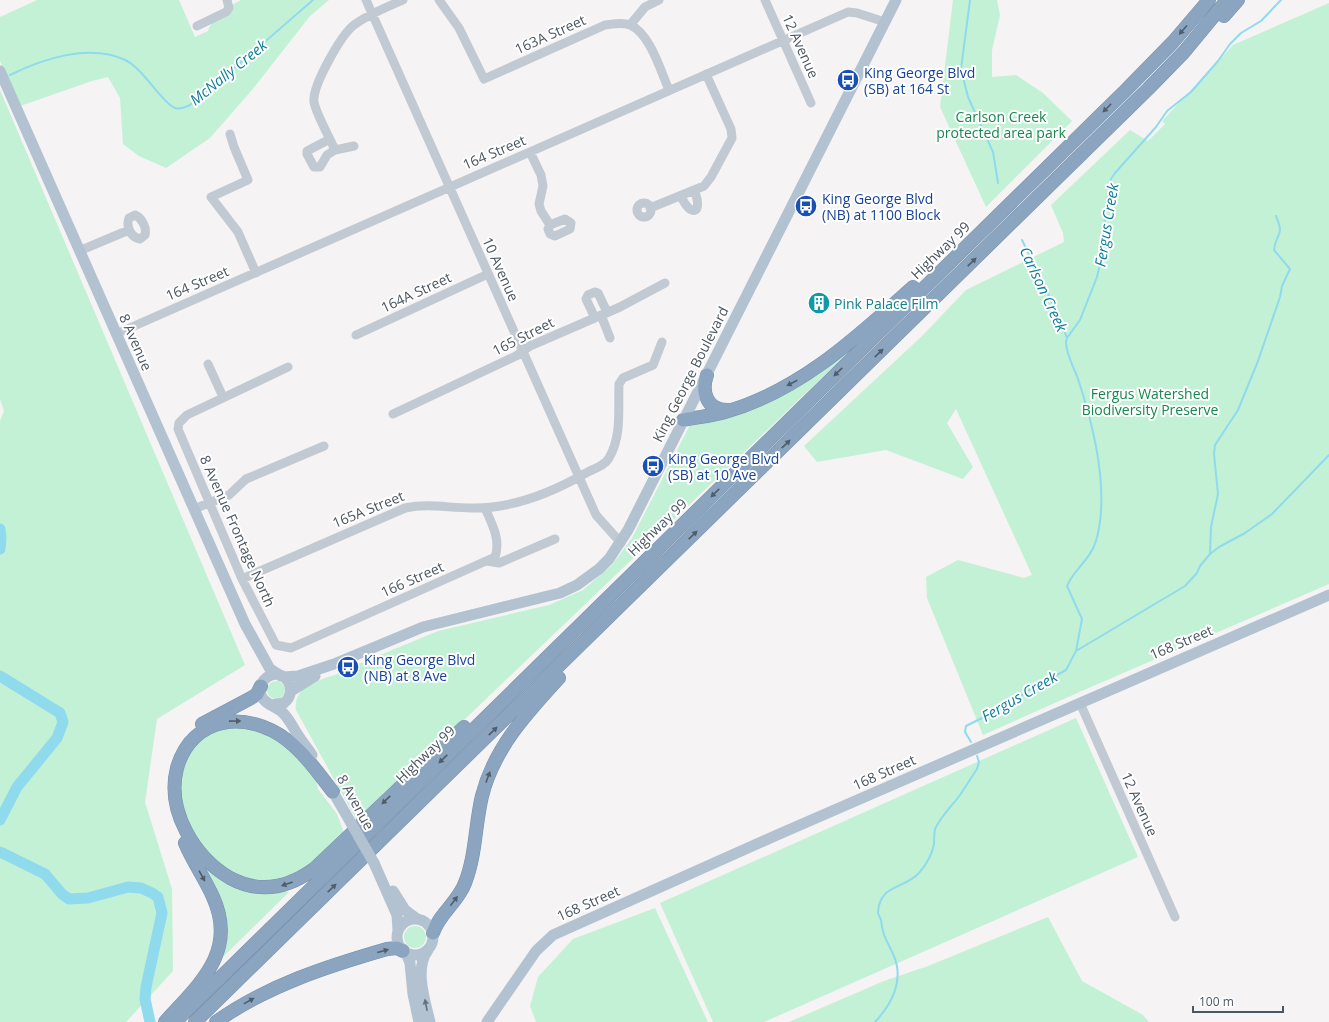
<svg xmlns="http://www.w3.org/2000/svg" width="1329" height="1022" viewBox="0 0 1329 1022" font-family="'Open Sans',sans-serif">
<rect width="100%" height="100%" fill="#f5f3f3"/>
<path fill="#c3f1d5" d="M37,0H179L195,37L208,31C212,18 229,6 241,0H329L310,16L252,90L210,138L166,168L139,156L123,144L120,98L108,77L92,81L20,106L0,61V17Z
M953,0H997L1000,15L992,50V77L1016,75L1043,93L1072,121L986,207L940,107Z
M1329,3V584L1084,690L983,735L927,598L926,577L958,560L1024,578L1032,575L956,409L947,423L973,467L963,479L886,450L817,462L804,446L922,336L966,290L1064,242L1063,233L1051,205L1130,130L1148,141L1165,124L1162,121L1233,45Z
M0,90L245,665L157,719L145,802L172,889L173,971L126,1022H0V421L4,411L0,399Z
M874,328L395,786C380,795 371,810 356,819L296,710C292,679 337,678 356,667V665L438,631L549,605L583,590L612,565L632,538L691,423L810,378L827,368Z
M267 690a9 9 0 1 1 18 0a9 9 0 1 1-18 0Z
M1076,718L1138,857L764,1022H713L660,903Z
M221,728H252L269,734L297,756L316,779L318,789L337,814L344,833C326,850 308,872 284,880C212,902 130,771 221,728Z
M201,860L211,867L289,892L223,957L227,935L224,909Z
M655,908L708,1022H536L530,1006L538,977L573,939Z
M1048,917L1082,981L1143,1015L1149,1022H789L884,981L928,966Z
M404 937a11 11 0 1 1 22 0a11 11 0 1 1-22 0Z"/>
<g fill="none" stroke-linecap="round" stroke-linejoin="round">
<path stroke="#90daee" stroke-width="2" d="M970,0L961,69L968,97L993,152L998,183
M10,75C42,59 90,43 125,60C143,68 162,103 175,108C180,110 185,107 190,105L252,53L313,0
M1022,240L1060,319L1067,338
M1210,554L1211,527L1218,494L1214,454L1215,445L1238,410L1258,361L1280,297L1282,286L1290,269L1274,250C1276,232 1285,237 1276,216
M1076,651L1185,586L1197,573L1200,566L1210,554L1219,547L1245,533L1272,514L1329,455
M971,742L965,732L966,726L1014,702L1027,691L1066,670L1076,651L1082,619L1067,586C1074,569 1091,559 1096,541C1110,493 1094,428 1079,382C1075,369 1066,355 1066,342L1067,338L1080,320L1097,277L1104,247L1105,210L1111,179L1115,173L1156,127L1167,111L1191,92L1218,61L1230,44L1241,33L1261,21L1281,0
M875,1022C892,1004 905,979 893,954C887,941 882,934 881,920C880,916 878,916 878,912C880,884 903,890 919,873C926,865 932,855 934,844C934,839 934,834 935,829C941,816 952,806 960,795C966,786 971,778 977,769L979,762L977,756"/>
<path stroke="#90daee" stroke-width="11" d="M0,529L1,538L0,549
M0,676L60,713L63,722L57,738L17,787L0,820
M0,852L45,874L62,894L69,899L88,898L128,887L141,888L152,893L158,897L162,913L146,987L145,999L150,1022"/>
<g stroke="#7690ad" stroke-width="14">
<path id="highway" d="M1224,16L1238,0
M707,375C701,392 707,411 728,410
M683,420C697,417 712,416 725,412C800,391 857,337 913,287
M202,724L251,698L257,694L261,686
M333,792C319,774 305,754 287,740C248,710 192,715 177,768C166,810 194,857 230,878C260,894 288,888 314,869L464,727
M433,933C439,914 458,902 465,883C476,855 475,825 482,796C494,748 527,713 559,678
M165,1022C199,984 238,952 213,897C205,879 193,862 185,843
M175,1022L1125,91L1173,42L1209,0
M195,1022L1148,89L1184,52L1227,0
M216,1022C266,986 328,966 387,949L397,948L403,951"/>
</g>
<path stroke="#c1cad2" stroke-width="9" d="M366,0L596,515L621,543
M439,0L459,28L484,79L605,25C614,24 622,22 630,25C650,33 661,72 669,90
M765,0L811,103
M630,25L645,7L659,0
M197,26L226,12L229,8L227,0
M230,134L234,147L248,180L211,197L238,232L256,273
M330,139L307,151V154L314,167H320L327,155L335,150L354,146
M335,150C330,138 316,114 314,102C312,86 341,35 354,25C369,14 387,7 403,0
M530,152L541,175L543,186L539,204L541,211L550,225
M681,196C691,219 704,213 694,190
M637 210a7 7 0 1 1 14 0a7 7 0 1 1-14 0Z
M650,208L704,186L711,177L732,138L731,129L706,74
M135,215C142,218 147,228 145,235L140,239C130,237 126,226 129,218Z
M565,219L571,223L570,229L555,236L550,234L548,229L550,225Z
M79,251L129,230
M601,315L610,338
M595,318L586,299L588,295L595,292L598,293L607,312
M116,334L848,12L857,13L885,22
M356,335L488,274
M208,364L223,397
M288,367L187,415L179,423L178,429L242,579L276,645L291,648L495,557C501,540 492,524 485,508
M393,414L516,356L530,346L620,307L665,283
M194,509L229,495L246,479L324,446
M487,561L499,563L555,539
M242,579L405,508C428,503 448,508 471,508C511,509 553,492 586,473C594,468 604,467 609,458C622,436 618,409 619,384L623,378L653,365L662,342
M1080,703L1175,917"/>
<path stroke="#b3c2d1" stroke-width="11" d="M0,71L245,624L270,669L281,676
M284,677L298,676L334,664L423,627L560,593L577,585L599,569L609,559L628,530L896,0
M291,691L315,676
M271,705L284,703C299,691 286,668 269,676C262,680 259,687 261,695C264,704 275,706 282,712C289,718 293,728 298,735C302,742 308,748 312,755
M329,785L351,823
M374,863L397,915L398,930
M393,891L405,910L417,919
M397 937a18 18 0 1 1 36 0a18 18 0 1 1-36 0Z
M428,950C414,968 425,1001 430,1022
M406,953L410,963L413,994L419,1022
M487,1022L536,951L553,935L777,835L1329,595"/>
<use href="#highway" stroke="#8ba5c1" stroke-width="13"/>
<path stroke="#b3c2d1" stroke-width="11" d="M351,823L374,863"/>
</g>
<defs><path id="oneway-solid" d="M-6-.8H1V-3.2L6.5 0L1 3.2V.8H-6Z"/></defs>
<g fill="#505e6b">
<use href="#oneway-solid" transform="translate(1183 30) rotate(131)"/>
<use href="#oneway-solid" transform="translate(1107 108) rotate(135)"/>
<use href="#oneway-solid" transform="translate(972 262) rotate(-44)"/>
<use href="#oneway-solid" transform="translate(879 353) rotate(-44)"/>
<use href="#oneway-solid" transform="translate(838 372) rotate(136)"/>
<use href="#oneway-solid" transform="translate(792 383) rotate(152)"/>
<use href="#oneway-solid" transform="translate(786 444) rotate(-44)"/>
<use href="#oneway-solid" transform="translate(715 493) rotate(136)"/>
<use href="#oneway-solid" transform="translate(693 535) rotate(-44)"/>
<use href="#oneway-solid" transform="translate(235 721) rotate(-1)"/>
<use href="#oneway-solid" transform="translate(493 731) rotate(-44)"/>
<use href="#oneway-solid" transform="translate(443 759) rotate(136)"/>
<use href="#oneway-solid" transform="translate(488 777) rotate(-70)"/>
<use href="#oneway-solid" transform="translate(386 800) rotate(136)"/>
<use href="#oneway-solid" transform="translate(202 876) rotate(61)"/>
<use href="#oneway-solid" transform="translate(287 884) rotate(161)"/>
<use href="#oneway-solid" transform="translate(332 888) rotate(-44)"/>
<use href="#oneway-solid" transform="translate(454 901) rotate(-53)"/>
<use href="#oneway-solid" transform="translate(383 951) rotate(-15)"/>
<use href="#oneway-solid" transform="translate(249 1001) rotate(-29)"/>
</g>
<use fill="#64717d" href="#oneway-solid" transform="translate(426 1005) rotate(-101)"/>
<defs>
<g id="bus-disc" transform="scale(1.15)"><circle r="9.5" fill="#1a4fb4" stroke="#fff"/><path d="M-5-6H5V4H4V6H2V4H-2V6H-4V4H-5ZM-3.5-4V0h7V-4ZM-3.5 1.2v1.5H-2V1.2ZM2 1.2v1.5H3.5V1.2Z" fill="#fff"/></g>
<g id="building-disc" transform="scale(1.15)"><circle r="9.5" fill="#0f9aa8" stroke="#fff"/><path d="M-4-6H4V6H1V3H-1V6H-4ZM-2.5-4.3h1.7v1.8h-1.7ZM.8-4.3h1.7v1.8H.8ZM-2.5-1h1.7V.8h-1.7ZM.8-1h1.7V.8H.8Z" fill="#fff"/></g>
</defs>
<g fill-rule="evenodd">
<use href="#bus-disc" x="848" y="80"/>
<use href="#bus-disc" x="806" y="206"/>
<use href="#building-disc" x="819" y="303"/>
<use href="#bus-disc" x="653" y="466"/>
<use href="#bus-disc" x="348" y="667"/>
</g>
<g text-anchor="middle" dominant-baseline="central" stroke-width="4" stroke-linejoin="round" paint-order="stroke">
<g font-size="14" fill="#4a5661" stroke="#fff">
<text transform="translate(550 34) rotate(-24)">163A Street</text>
<text transform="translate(801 46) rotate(66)">12 Avenue</text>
<text transform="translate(494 152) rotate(-23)">164 Street</text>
<text transform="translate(940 250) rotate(-44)">Highway 99</text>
<text transform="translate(501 269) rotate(66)">10 Avenue</text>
<text transform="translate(197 283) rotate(-23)">164 Street</text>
<text transform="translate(416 292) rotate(-25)">164A Street</text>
<text transform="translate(523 336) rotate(-27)">165 Street</text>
<text transform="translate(136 342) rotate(66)">8 Avenue</text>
<text transform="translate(690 374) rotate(-63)">King George Boulevard</text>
<text transform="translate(368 509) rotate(-22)">165A Street</text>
<text transform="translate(657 527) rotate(-44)">Highway 99</text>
<text transform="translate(238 531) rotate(66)">8 Avenue Frontage North</text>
<text transform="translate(412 579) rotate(-24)">166 Street</text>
<text transform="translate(1181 642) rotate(-23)">168 Street</text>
<text transform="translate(425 754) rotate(-44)">Highway 99</text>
<text transform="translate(884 772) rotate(-24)">168 Street</text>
<text transform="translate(356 802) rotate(61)">8 Avenue</text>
<text transform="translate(1140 804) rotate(66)">12 Avenue</text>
<text transform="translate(588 903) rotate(-24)">168 Street</text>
</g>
<g font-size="14" fill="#164399" stroke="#fff" text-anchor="start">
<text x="864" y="72">King George Blvd<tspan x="864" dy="16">(SB) at 164 St</tspan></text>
<text x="822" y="198">King George Blvd<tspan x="822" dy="16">(NB) at 1100 Block</tspan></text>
<text x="668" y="458">King George Blvd<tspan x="668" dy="16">(SB) at 10 Ave</tspan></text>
<text x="364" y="659">King George Blvd<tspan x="364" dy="16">(NB) at 8 Ave</tspan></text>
</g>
<g font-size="14" fill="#17864f" stroke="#fff">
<text x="1001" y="116">Carlson Creek<tspan x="1001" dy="16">protected area park</tspan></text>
<text x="1150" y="393">Fergus Watershed<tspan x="1150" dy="16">Biodiversity Preserve</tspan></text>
</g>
<g font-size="14" fill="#0d838f" stroke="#fff" text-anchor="start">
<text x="834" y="303">Pink Palace Film</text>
</g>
<g font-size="15" font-style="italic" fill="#0c7c9b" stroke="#fff">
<text transform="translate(228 72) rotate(-39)">McNally Creek</text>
<text transform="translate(1106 225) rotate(-81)">Fergus Creek</text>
<text transform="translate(1044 289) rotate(65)">Carlson Creek</text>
<text transform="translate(1019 696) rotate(-30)">Fergus Creek</text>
</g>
</g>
<path d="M1193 1006v6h90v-6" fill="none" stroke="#4a5661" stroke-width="2"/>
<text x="1199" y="1006" font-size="12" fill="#4a5661" stroke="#ffffff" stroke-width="3" paint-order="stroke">100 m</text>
</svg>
